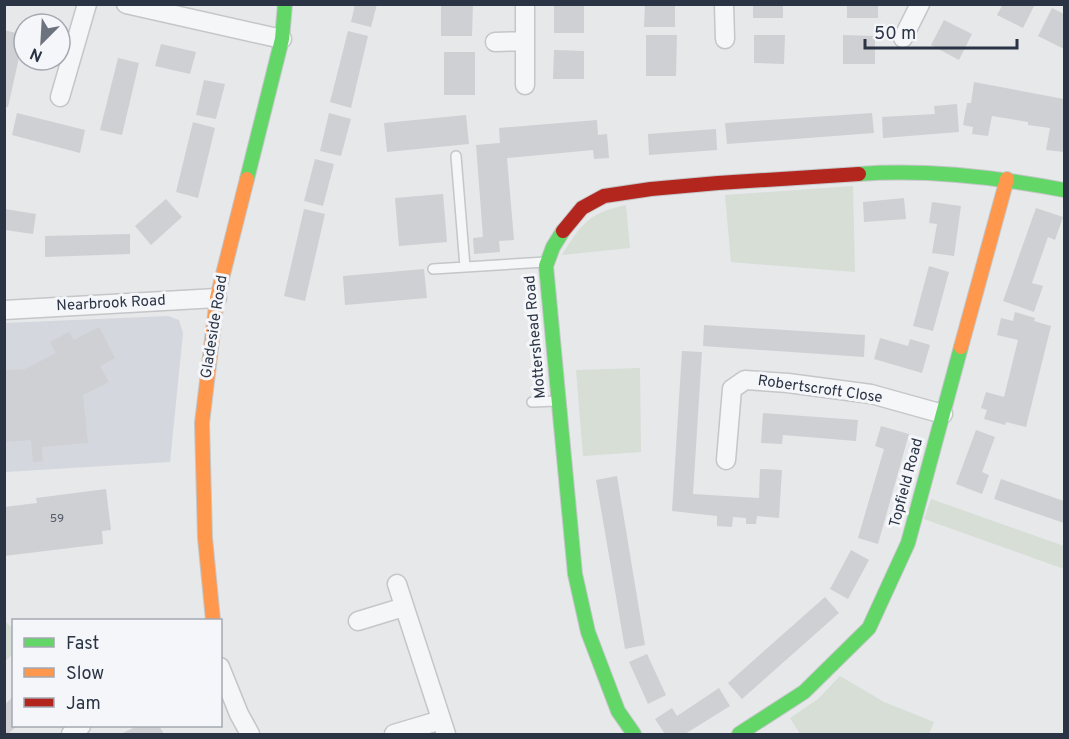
<svg xmlns="http://www.w3.org/2000/svg" width="1069" height="739" viewBox="0 0 1069 739" font-family="Overpass,sans-serif">
<rect width="100%" height="100%" fill="#e6e8ea"/>
<path fill="#d4d7dd" d="M168,316L179,320L183,333L170,462L5,472L4,323Z"/>
<path fill="#d6ded6" d="M853,186L855,272L731,262L725,195Z
M626,205L630,248L562,255C582,223 589,213 626,205Z
M640,368L641,452L583,456L576,370Z
M931,499L1064,546V569L924,519Z
M5,621L13,629L14,653L5,661Z
M840,676L884,702L934,722L929,734H800L790,718L818,699Z"/>
<path fill="#ced0d3" d="M355,4H377L371,27L351,22Z
M441,4H473L472,36H441Z
M554,4H584V33H554Z
M645,4H675V27H644Z
M753,4H783V18H753Z
M847,4H878V18H847Z
M1003,4H1035L1023,28L997,15Z
M1052,8L1064,14V49L1038,36Z
M944,20L972,34L959,60L931,45Z
M4,30L24,35L8,107H4Z
M348,31L368,36L351,108L330,102Z
M646,35H677L676,76H646Z
M754,35H785L784,64L754,63Z
M843,35L875,36V64H843Z
M161,44L196,52L190,74L155,66Z
M554,50L584,51V79H553Z
M444,52H475V95H444Z
M118,58L139,63L122,135L100,130Z
M204,80L225,84L216,119L196,115Z
M974,82L1064,99V152L1046,150L1050,128L1028,125V122L992,116L988,136L972,134L973,127L963,125L967,103H971Z
M957,104L959,132L883,138L882,117L935,114L934,106Z
M17,113L85,130L80,153L12,135Z
M329,113L351,119L341,156L320,151Z
M872,113L874,133L727,144L725,123Z
M466,115L469,144L387,152L384,123Z
M597,120L598,135L607,134L609,158L594,159L593,150L507,158L514,240L499,241L500,252L474,254L473,238L483,237L476,145L500,143L499,128Z
M193,122L215,128L198,198L176,192Z
M716,129L717,150L649,155L648,134Z
M315,159L334,164L323,206L304,201Z
M443,194L447,242L399,246L395,198Z
M904,198L906,219L864,222L863,202Z
M166,199L182,217L151,245L135,226Z
M932,202L961,206L954,256L932,253L937,224L929,223Z
M1036,208L1063,217L1055,240L1048,237L1032,283L1043,286L1034,312L1003,301Z
M5,209L36,214L33,234L5,230Z
M304,209L325,214L305,301L284,296Z
M130,234V254L45,257V236Z
M929,266L949,272L933,331L913,326Z
M424,269L427,298L345,305L343,276Z
M1015,312L1035,318L1034,321L1051,326L1026,427L1006,422L1005,425L984,419L987,410L981,408L986,392L1004,397L1018,340L997,335L1001,318L1013,321Z
M704,325L865,335L864,357L703,346Z
M99,327L115,358L100,366L109,382L83,395L88,443L42,447L43,461L33,462L31,440L4,442V370L25,369L56,353L50,342L69,332L74,340Z
M880,338L908,346L910,339L930,345L922,373L874,359Z
M682,351L702,352L693,494L759,498L760,469L782,470L779,518L757,516L756,524H746V518L733,517L732,527L717,526V516L672,511Z
M763,413L858,420L856,441L783,435L782,444L761,443Z
M881,426L909,434L878,544L858,538L884,449L875,446Z
M976,430L995,437L982,472L989,475L982,494L956,484Z
M617,476L645,645L625,649L596,480Z
M1001,479L1064,501V523L994,499Z
M106,489L111,530L102,531L103,544L4,556V507L37,503L36,498Z
M851,550L869,560L848,599L830,589Z
M825,597L839,613L742,699L728,683Z
M647,654L666,695L648,704L629,662Z
M719,688L730,706L685,734H665L655,719L672,708L677,716Z
M14,696V726H17L8,734H4V705Z
M137,726H159L164,734H121Z"/>
<g fill="none" stroke-linecap="round" stroke-linejoin="round">
<g stroke="#c4c6c8" stroke-width="12">
<path id="lane" d="M456,156L465,267
M433,269L545,262
M532,402L556,401"/>
</g>
<g stroke="#c4c6c8" stroke-width="21">
<path id="street" d="M126,4L282,39
M525,4V85
M724,4L725,39
M903,38L920,4
M495,42L525,41
M60,97L87,4
M4,310L217,298
M726,460L732,389L745,380L788,383L871,394L943,414
M397,584L446,734
M358,621L404,607
M220,667L239,714L250,734
M71,734L81,726
M394,734L441,720"/>
</g>
<g stroke="#c4c6c8" stroke-width="16">
<path id="fast" d="M859,174C928,169 996,177 1064,190
M247,179L282,39L285,4
M563,231L553,247L546,266L575,574L588,632L618,711L634,734
M739,734L804,692L869,628L908,543L961,347"/>
</g>
<g stroke="#c4c6c8" stroke-width="16">
<path id="slow" d="M961,347L1007,179
M213,620L205,538L202,423L217,298L247,179"/>
</g>
<g stroke="#c4c6c8" stroke-width="16">
<path id="jam" d="M563,231L582,208L604,196L651,189L718,183L859,174"/>
</g>
<use href="#lane" stroke="#f5f6f7" stroke-width="9"/>
<use href="#street" stroke="#f5f6f7" stroke-width="18"/>
<use href="#fast" stroke="#63d668" stroke-width="14"/>
<use href="#slow" stroke="#ff974d" stroke-width="14"/>
<use href="#jam" stroke="#b3261e" stroke-width="14"/>
</g>
<g text-anchor="middle" dominant-baseline="central" stroke-width="6" stroke-linejoin="round" paint-order="stroke">
<g font-size="12" fill="#545c69">
<text x="57" y="519">59</text>
</g>
<g font-size="15" fill="#2b3445" stroke="#f4f6f9">
<text transform="translate(111 304) rotate(-3)">Nearbrook Road</text>
<text transform="translate(215 327) rotate(-81)">Gladeside Road</text>
<text transform="translate(536 337) rotate(-95)">Mottershead Road</text>
<text transform="translate(820 390) rotate(8)">Robertscroft Close</text>
<text transform="translate(907 483) rotate(-75)">Topfield Road</text>
</g>
</g>
<rect width="1069" height="739" fill="none" stroke="#2b3445" stroke-width="12"/>
<rect x="12" y="619" width="210" height="108" fill="#f4f6f9" stroke="#a4a8b1" stroke-width="1.5"/>
<rect x="24" y="638" width="30" height="9" fill="#63d668" stroke="#a4a8b1" stroke-width="1.5"/>
<text x="66" y="649" font-size="18" fill="#2b3445">Fast</text>
<rect x="24" y="668" width="30" height="9" fill="#ff974d" stroke="#a4a8b1" stroke-width="1.5"/>
<text x="66" y="679" font-size="18" fill="#2b3445">Slow</text>
<rect x="24" y="698" width="30" height="9" fill="#b3261e" stroke="#a4a8b1" stroke-width="1.5"/>
<text x="66" y="709" font-size="18" fill="#2b3445">Jam</text>
<g transform="translate(42 42) rotate(204)"><circle r="28" fill="#f4f6f9" stroke="#a4a8b1" stroke-width="1.5"/>
<path d="M0-4.5L10 22L0 15L-10 22Z" fill="#6c737f"/>
<text y="-9" font-size="16" font-weight="bold" text-anchor="middle" fill="#2b3445">N</text>
</g>
<path d="M865 39v9h152v-9" fill="none" stroke="#2b3445" stroke-width="3"/>
<text x="874" y="39" font-size="18" fill="#2b3445" stroke="#f4f6f9" stroke-width="4.5" paint-order="stroke">50 m</text>
</svg>
